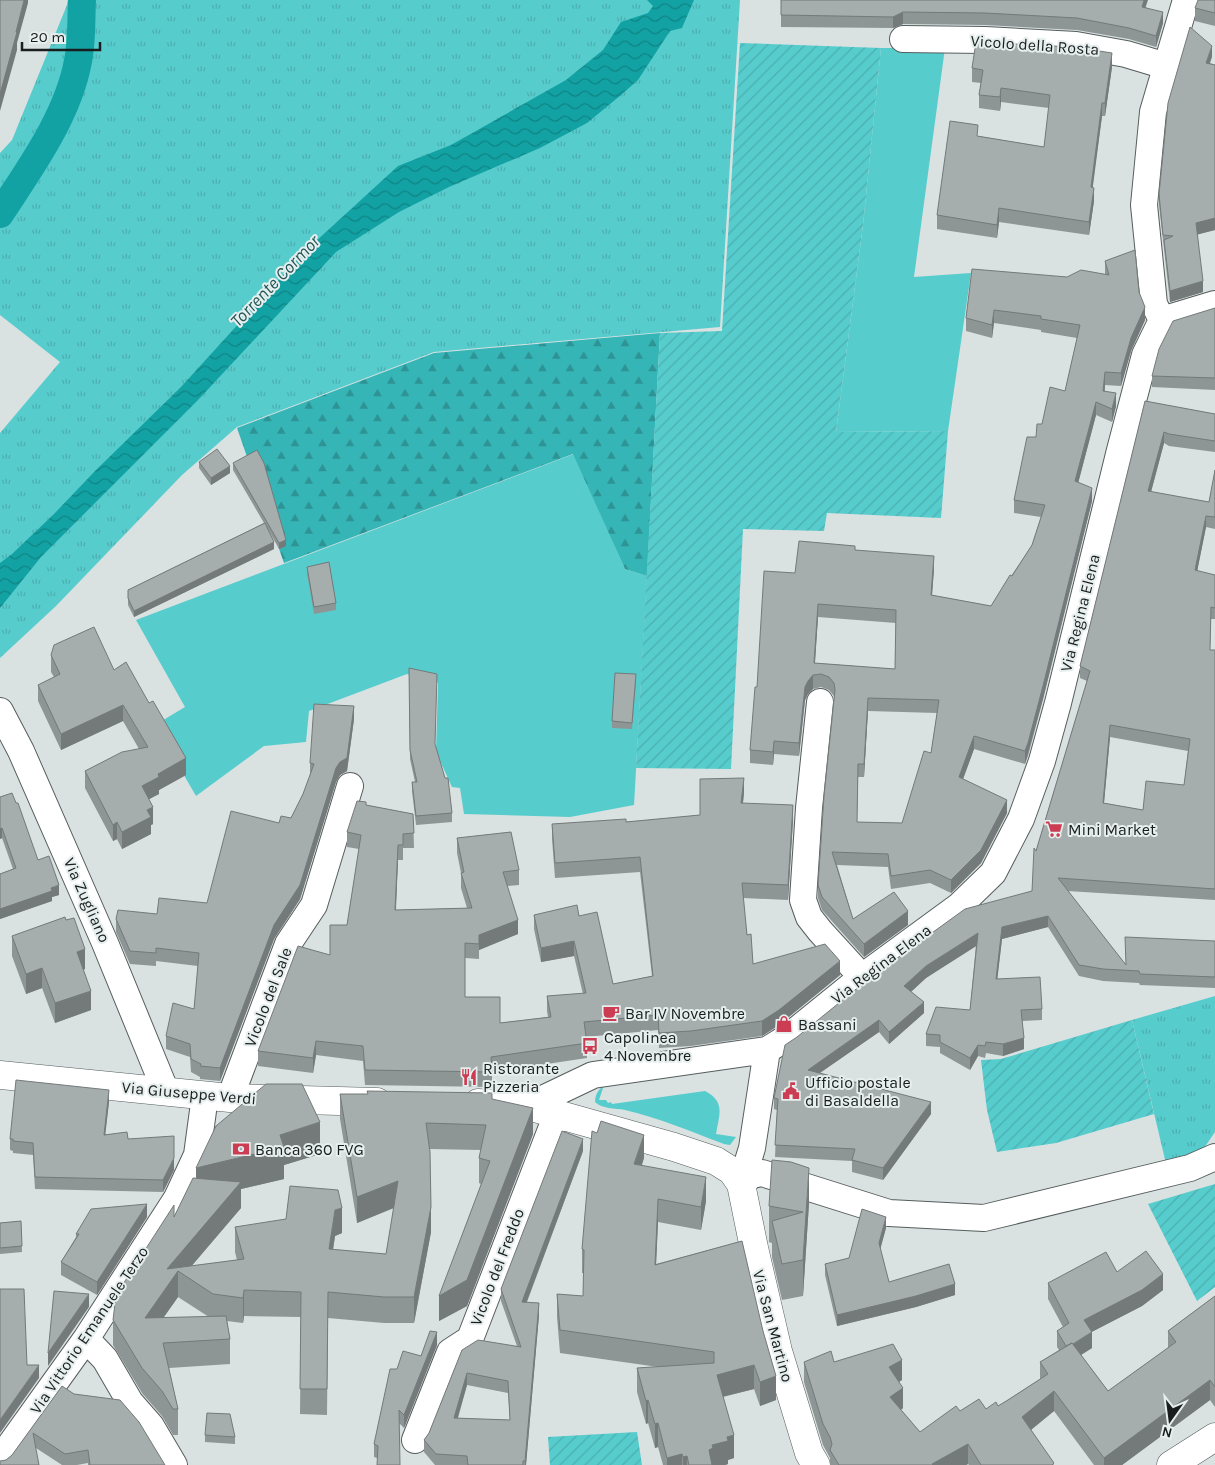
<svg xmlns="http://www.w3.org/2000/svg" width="1215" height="1465" viewBox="0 0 1215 1465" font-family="Karla,sans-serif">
<defs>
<pattern id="forest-firs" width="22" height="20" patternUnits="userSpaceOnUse" patternTransform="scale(1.25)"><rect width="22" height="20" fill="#36b5b7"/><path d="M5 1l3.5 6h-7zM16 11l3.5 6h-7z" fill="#2d9394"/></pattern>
<pattern id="park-tufts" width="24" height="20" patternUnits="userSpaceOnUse" patternTransform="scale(1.25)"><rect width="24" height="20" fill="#57cccd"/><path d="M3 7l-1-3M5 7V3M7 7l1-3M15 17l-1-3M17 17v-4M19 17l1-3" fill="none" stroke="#4bafb0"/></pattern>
<pattern id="garden-furrows" width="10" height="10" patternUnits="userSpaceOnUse" patternTransform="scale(1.25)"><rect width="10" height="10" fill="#57cccd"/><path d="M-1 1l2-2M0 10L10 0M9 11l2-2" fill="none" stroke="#4bafb0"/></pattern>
<pattern id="water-waves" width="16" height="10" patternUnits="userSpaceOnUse" patternTransform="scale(1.25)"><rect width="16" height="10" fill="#12a2a3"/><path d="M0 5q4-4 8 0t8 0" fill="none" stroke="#108384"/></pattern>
</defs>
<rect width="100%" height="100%" fill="#d9e1e1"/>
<path fill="#57cccd" d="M881,48H945L914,277L971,273L948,431L836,432L863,225Z
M574,454L625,569L647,576L634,805L570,817L464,814L460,788L452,787L436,752L438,683L407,674L309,711L306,742L264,746L196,796L155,725L185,707L136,620Z
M604,1085L599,1100H606L608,1103L611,1102L612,1104L705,1091C726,1102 719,1115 716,1134L736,1137L730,1145L724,1144C692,1132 659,1118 625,1110C615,1108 602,1109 595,1102C595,1095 598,1090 604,1085Z"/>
<path fill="url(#forest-firs)" d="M660,333L647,576L625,569L573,454L284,563L237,428L434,353Z"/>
<path fill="url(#park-tufts)" d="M68,0H740L720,327L434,352L237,427L182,475L56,606L0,658V433L60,362L0,315V153L12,140L67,5Z
M1215,996V1132L1202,1151L1167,1168L1132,1020Z"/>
<path fill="url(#garden-furrows)" d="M740,43L881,48L863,225L836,432L948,431L941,518L827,513L824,531L743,529L731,769L636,768L660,333L722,331Z
M1132,1020L1154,1114L1056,1143L997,1152L987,1110L981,1060L1001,1059Z
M1215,1184V1287L1197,1301L1148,1204Z
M637,1432L642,1465H550L548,1437Z"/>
<path fill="url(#water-waves)" d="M647,0H694L682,28L670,31L638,80L621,95L587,123L540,148L449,187L399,212L336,252L198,400L41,557L0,608V563L12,554L54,514L96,470L181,387L303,253L398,166L451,145L566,80L603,50L621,22L648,13L653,6Z"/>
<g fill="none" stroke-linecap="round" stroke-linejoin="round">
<path stroke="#12a2a3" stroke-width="28" d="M0,214C30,168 68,116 78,61C82,42 81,20 82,0"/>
<g stroke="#565d5d" stroke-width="28">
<path id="street" d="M903,39L985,40L1076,45L1126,54L1166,66
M1162,320L1215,304
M820,702L809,808L803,900L809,917L820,931L862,977
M0,711L21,751L105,943L166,1092
M230,1098L288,944L314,905L350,786
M528,1106L593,1075L767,1050L788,1037L862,977L959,906L993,873L1021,819L1042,761L1058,703L1120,450L1145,355L1162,320L1154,304L1144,205L1153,112L1186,0
M741,1184L752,1175L762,1173L889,1213L984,1218L1190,1168L1215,1157
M741,1184L752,1148L767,1050
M86,1339L105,1359L130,1402L151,1426L174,1465
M415,1440L450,1352L470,1339L557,1114
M0,1459L86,1339L177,1198L197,1155L205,1096"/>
</g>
<g stroke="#565d5d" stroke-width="29">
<path id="secondary" d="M0,1075L230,1098L377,1102
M478,1103L528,1106L674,1147L716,1161L732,1171L741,1184L754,1248L778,1351L809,1453L816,1465
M1171,1465L1215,1437"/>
</g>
<use href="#street" stroke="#fff" stroke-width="26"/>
<use href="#secondary" stroke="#fff" stroke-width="28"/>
</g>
<path fill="#8e9595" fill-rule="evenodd" d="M781,0L1146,7L1163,23L1156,47L1129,39L1077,30L985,25L903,24L893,28L781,27Z
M1215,0V26L1195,21V8Z
M1212,57L1210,63L1215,65V230L1197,234L1203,292L1170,302L1159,205V194Z
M1112,67L1105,116H1102L1092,188L1094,201L1089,235L999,222L997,238L937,229V215L978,136L1044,147L1049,108L1001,102L1000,111L979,108V95L981,83L972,82V68Z
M1105,261L1139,292L1145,320L1131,351L1121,386L1105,385V391L1116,406L1112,422L1096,415L1078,483L1092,501L1043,699L1028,756L1025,764L974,749L963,779L1007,813L981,863L951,893L930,883L891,889L888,867L837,865L853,919L908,925L864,957L822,910L818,898V885L834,698V696L829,690L821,687L813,689L808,694L805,700L799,756L774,754L773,765L750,763V750L757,687L795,573L855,550L934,569L932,595L991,606L1032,545L1041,517L1014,513V500L1036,437L1042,424L1065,391L1077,338L1041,332V330L994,323L992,338L966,331V318L1067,277L1105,275ZM818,617L896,623L895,669L815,663ZM868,711L937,713L931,753L902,823L857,822L858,777H864Z
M1215,308V390L1152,387V376Z
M1145,401L1215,414V452L1169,446L1164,443L1151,492L1209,502L1215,470V529L1206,527L1197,571L1215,575V619H1211L1210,650H1215V900L1067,891L1126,965L1215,941V988L1140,985L1139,983L1103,981L1079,976L1048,927L1002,939L997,979L1042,1009V1020L1022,1021L1024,1049L1003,1056L986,1053L985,1058L978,1056L970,1070L940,1053V1047L926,1046V1034L970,1010L976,945L926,978L911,992L924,1013L889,1044L879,1032L820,1073L931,1114L883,1180L852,1172V1161L775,1157L777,1110L774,1109V1098L1032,891L1036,851L1087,681L1080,678V666ZM1110,737L1188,751L1184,785L1143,810L1104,803Z
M199,462L230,473L211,485L199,468Z
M233,463L286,546L279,549L268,529L274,549L134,617L128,605V590L264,523L233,470Z
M307,567L336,603V610L314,614L307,573Z
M51,655L114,670L186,775L159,790V794L148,799L153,824L151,825V834L122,849L117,839L113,841L85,788V771L139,749L123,721L61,750L38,701V685L54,677L51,672Z
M409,668L435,745L452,813V822L416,825L412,791V782H415L410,759Z
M636,681L632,729L612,728V721Z
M354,719L347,771L340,775L336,782L300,899L274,939L220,1081L200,1079V1077L191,1072L190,1057L166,1049V1036L194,1009L198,966L156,961V966L130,964L116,932V919L157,914L207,903L279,823L291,818L303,794L310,775V763Z
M744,793L743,803L793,820L788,900L743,898L747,935L753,964L840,975L779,1025L762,1036L691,1046L659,1048L658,1030L586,1037L587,1058L492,1072V1087L365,1085L363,1061L316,1055L313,1073L258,1066V1051L330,955L347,925L359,849L347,847V832L366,805L413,814L414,848H403V860H398L396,910L467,908L461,888V873L457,853V838L519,870V885L507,886L518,934L479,950V959L465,958V997L500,1023L548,1017L547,1011V996L583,994L574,956L541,962L534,929V915L579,916L613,984L652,976L640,872L555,878L552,839V824L626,822L700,815Z
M0,797L59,895L52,897V901L0,919V874L13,869L2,838L0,839Z
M12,936L85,969L83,970L91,1010L55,1023L42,988L26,994L12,956Z
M340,1094L492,1099L533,1134L467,1306L439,1321L481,1184L479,1183V1158L481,1150L429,1149L431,1232L414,1323H384L328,1318L327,1415L300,1414L301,1317L244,1316L243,1323L227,1321L230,1339V1364L169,1368L178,1409V1435H173L162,1416L142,1393L113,1345V1320L196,1179L320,1154L284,1165V1179L241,1189V1208L191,1266L237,1260L235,1252V1227L342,1233L335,1236L333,1250L386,1254L394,1208L357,1223L340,1119ZM178,1297L209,1317L163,1318Z
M109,1102L105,1134L128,1139L174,1170L163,1192L35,1189L33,1155L13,1153V1151L10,1150V1139Z
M583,1151L527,1302L539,1315L526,1465H435L424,1452V1440L429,1433L462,1350L517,1346L501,1301V1289ZM467,1385L508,1393L510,1420L458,1418Z
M644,1158L642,1165L706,1201L701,1230L658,1222L656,1264L742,1241L776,1400L760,1406L754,1389L723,1397L734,1458L728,1460V1464L725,1465H663L658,1447L655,1448L648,1423L646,1424L637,1392V1368L658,1367L560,1353L557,1317V1294L583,1296L584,1273H582V1249Z
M809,1203L803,1296L782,1300L772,1257V1243L769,1242V1206Z
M147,1217L97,1295L61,1275V1262L76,1237V1234Z
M21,1221L22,1252L0,1254V1223Z
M886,1228L880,1248L889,1282L955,1295L916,1307L837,1326L825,1275V1264L849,1258Z
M1117,1272L1163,1290L1142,1306L1091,1332L1092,1348L1081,1355L1108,1391L1168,1348V1331L1215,1296V1407L1210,1400L1122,1465H1094L1054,1411L1031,1430L1054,1465H969L968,1464L966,1465H830V1458L823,1445L804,1382V1362H834L902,1380L899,1382L903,1408L901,1410L920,1432L960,1411L986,1409L998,1406L1040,1379V1362L1059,1350L1057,1347V1331L1063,1327L1048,1299V1283Z
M437,1345L404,1428L399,1423L377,1458L374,1457V1444L421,1356Z
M62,1386L165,1465H88V1463L77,1465H62L36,1448L6,1460L12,1455Z
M205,1435L235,1437V1444L205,1442Z"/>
<path fill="#747979" d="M24,0H28V3L17,43V50L0,111V94Z
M1144,0H1148L1142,18V7Z
M903,12V24L893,28V17Z
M1163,12V23L1156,47V36Z
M1212,46V57L1206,74V63Z
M1112,53V67L1105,116V103Z
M1001,88V102L1000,111V97Z
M1102,103V116L1091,201V187Z
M1094,188V201L1089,235V222Z
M999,208V222L997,238V225Z
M1215,218V230L1196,235V223Z
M1203,281V292L1170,302V291Z
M1145,307V320L1131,351L1121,386V373L1131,338Z
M994,310V323L992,338V325Z
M1105,372V385L1103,404V391Z
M1116,393V406L1112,422V409Z
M1096,402V415L1075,495V481Z
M1164,432V443L1148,503V491Z
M230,466V473L211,485V478Z
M1092,488V501L1043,699L1025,764V751Z
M1206,516V527L1195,582V570Z
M286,540V546L279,549V543Z
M274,542V549L134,617V611Z
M934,556V569L931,608V595Z
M818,604V617L814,676V663Z
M813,675V689L808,694L805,700L799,756V743L805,687L808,681Z
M868,698V711L864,777V764Z
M123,705V721L61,750V734Z
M354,706V719L347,771L340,775L336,782L300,899L274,939L220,1081V1068L274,925Z
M1110,725V737L1103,814V803Z
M974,736V749L959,790V777Z
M774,741V754L773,765V752Z
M186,758V775L159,790V794L142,803V786L158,774Z
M744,778V793L741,818V803Z
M1007,800V813L981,863L951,893V880Z
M793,805V820L788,900V885Z
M153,807V824L151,825V834L122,849V832L147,810Z
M117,822V839L113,841V825Z
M2,828V838L0,839V829Z
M398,845V860L395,925V910Z
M59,885V895L52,897V901L0,919V909Z
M908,911V925L864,957V944Z
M1048,916V927L1002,939L996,991V979L1002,927Z
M518,920V934L479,950V935Z
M978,933V945L926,978L904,998V986L926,966Z
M574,941V956L541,962V948Z
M85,949V969L77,972V952Z
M840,961V975L779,1025L762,1036V1021Z
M42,968V988L26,994V974Z
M91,991V1010L55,1023V1003Z
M924,1002V1013L889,1044V1032Z
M879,1020V1032L808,1081V1070Z
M1024,1038V1049L1003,1056V1044Z
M316,1041V1055L313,1073V1058Z
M978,1045V1056L970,1070V1058Z
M109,1090V1102L104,1146V1135Z
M931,1102V1114L883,1180V1168Z
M533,1108V1134L467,1306L439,1321V1296Z
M320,1122V1154L284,1165V1179L241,1189V1208L184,1275L178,1271V1297L145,1344V1318L167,1269L196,1199V1168L280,1135Z
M644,1135V1158L634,1187V1164Z
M583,1139V1151L522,1314V1302Z
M174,1158V1170L163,1192V1180Z
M809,1168V1203L803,1296V1260Z
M706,1177V1201L701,1230V1207Z
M398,1181V1206L357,1223V1197Z
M658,1199V1222L655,1288V1265Z
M147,1204V1217L97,1295V1282Z
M431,1207V1232L414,1323V1297Z
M342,1208V1233L335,1236L329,1275V1249L335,1210Z
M886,1217V1228L879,1254V1243Z
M1163,1274V1290L1142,1306L1084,1336V1320Z
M955,1284V1295L916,1307L837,1326V1315Z
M244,1290V1316L243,1323V1298Z
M89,1294V1307L48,1366V1353Z
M539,1303V1315L526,1465H525Z
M437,1332V1345L404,1428V1415Z
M1092,1332V1348L1068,1363V1348Z
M902,1360V1380L889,1387V1367Z
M39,1365V1378L0,1433V1420Z
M754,1365V1389L717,1398V1375Z
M467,1373V1385L454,1430V1418Z
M776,1376V1400L760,1406V1382Z
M1210,1380V1400L1122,1465H1104V1458Z
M903,1388V1408L890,1418V1397Z
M1054,1391V1411L1022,1437V1417Z
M648,1400V1423L646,1424V1401Z
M658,1423V1447L655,1448V1424Z
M734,1435V1458L728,1460V1464L725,1465H709V1450L712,1445L727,1437Z
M968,1444V1464L966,1465H932V1464Z
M682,1454V1465H667V1458Z
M687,1456V1465H683V1457Z"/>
<path fill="#a5adad" stroke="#747979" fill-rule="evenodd" d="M0,0H24L16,32H17L0,94Z
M781,0H1144L1142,7L1163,12L1156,36L1129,28L1077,18L985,13L903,12L893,17L781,15Z
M1198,0H1215V13L1195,8Z
M1190,27L1212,46L1206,63L1215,65V218L1196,223L1203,281L1170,291L1164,240L1173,236L1163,235L1159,194L1168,103Z
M976,42L1074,47L1112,53L1105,103H1102L1091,187L1094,188L1089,222L999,208L997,225L937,215L950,121L978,125L977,136L1044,147L1050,95L1001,88L1000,97L979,95L983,70L972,68Z
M1135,250L1139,292L1145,307L1131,338L1121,373L1105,372L1103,391L1116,393L1112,409L1096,402L1075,481L1092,488L1043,686L1028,743L1025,751L974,736L959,777L1007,800L981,850L951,880L930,870L891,876L888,854L832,852L853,919L894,892L908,911L864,944L822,897L818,885L824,796L835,690L834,683L829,677L821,674L813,675L808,681L805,687L799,743L774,741L773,752L750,750L755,687H757L764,571L795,573L799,541L855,546V550L934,556L931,595L991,606L1010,575L1012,576L1032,545L1045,505L1014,500L1027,437H1036L1037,424H1042L1050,387L1065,391L1080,325L1041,319V316L994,310L992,325L966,318L972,269L1067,277L1081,270L1109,275L1105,261ZM818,604L896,610L895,669L814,663ZM868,698L939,700L931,753L924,751L902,823L857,822L858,764H864Z
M1215,308V378L1152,376L1159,349L1173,321Z
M1145,401L1215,414V441L1169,434L1164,432L1148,491L1209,502L1215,470V517L1206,516L1195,570L1215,575V608L1211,607L1210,650H1215V889L1058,878L1126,965L1125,937L1215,941V977L1140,974L1139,971L1103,969L1079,965L1048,916L1002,927L996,979L1040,977L1042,1009L1021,1010L1024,1038L1003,1044L986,1042L985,1046L978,1045L970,1058L940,1042V1035L926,1034L936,1007L970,1010L978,933L926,966L904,986L924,1002L889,1032L879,1020L808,1070L931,1102L883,1168L852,1160L855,1149L775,1145L778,1099L774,1098L785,1045L797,1037L871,977L965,909L1032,891L1034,848L1036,851L1090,671L1080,666ZM1110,725L1190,739L1184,785L1146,781L1143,810L1103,803Z
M217,449L230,466L211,478L199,462Z
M257,450L264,463L286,540L279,543L233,463Z
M265,523L274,542L134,611L128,598V590Z
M329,562L336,603L314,607L307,567Z
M94,627L114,670L126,662L149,703L153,701L186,758L158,774L159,777L142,786L153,807L147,810L151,817L122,832L117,822L113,825L85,771L122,752L148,747L123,705L61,734L38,685L60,674L51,655L54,645Z
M409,668L437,674L435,744L445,778H448L452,813L416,816L412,782H417L410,750Z
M615,673L636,674L632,723L612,721Z
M314,704L354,706L347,758L340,762L336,768L300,885L274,925L220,1068L200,1066L201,1064L191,1059L190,1044L166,1036L173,1003L194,1009L199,953L156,948V953L130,951L116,919L118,910L157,914L159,898L207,903L231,811L279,823L281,816L291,818L303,794L314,764L310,763Z
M744,778L741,803L793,805L788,885L742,883L747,935L751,934L753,964L825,944L840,961L779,1010L762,1021L691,1031L659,1033L658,1015L584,1022L587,1043L491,1057L492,1072L365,1070L363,1046L316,1041L313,1058L258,1051L298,946L330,955V925H347L361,835L347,832L357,801L366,802V805L413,814L414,833L403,834V845H398L395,910L472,908L461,873L464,872L457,838L511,832L519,870L503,872L518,920L479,935V944L465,943V997H500V1023L551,1017L547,996L586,993L574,941L541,948L534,915L577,905L579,916L597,912L613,984L653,976L640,857L555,863L552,824L626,819V822L700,815V779Z
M12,793L16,803H18L38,860L49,856L59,885L51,888L52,891L0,909V874L16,868L2,828L0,829V797Z
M65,917L66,920L74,918L85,949L77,952L91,991L55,1003L42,968L26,974L12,936Z
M16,1080L109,1090L104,1135L127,1132L128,1139L174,1136V1158L163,1180L35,1177L33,1143L13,1141V1139H10Z
M266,1084H302L320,1122L280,1135L284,1147L196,1168L216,1126Z
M367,1091L492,1093V1099L533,1108L467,1280L439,1296L490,1161L479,1158L486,1125L426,1123L430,1152L431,1207L414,1297H384L328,1292L327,1389H300L301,1292L244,1290L243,1298L213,1294L178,1271L145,1318L226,1316L230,1339L163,1343L178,1409H173L162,1391L142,1368L113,1320L116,1295L174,1205V1217L193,1178L241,1182L167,1269L244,1259L235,1227L286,1219L290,1186L338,1190L342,1208L335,1210L329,1249L386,1254L398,1181L357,1197L340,1094H368Z
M601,1121L644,1135L634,1164L706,1177L701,1207L658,1199L655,1265L742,1241L763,1331L776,1376L760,1382L754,1365L717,1375L734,1435L727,1437L728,1441L712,1445L713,1448L709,1450L712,1465H689L687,1456L683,1457L682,1454L667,1458L658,1423L655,1424L648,1400L646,1401L637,1368L714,1363V1352L560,1330L557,1294L583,1296L584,1250L582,1249L592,1131L597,1133Z
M562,1131L583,1139L522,1302L539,1303L525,1461H523V1465H468L467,1456L436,1454L424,1440L429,1433L462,1350L478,1340L521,1347L501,1289ZM467,1373L508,1381L510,1420L454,1418Z
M772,1160L791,1162L809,1168L803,1260L782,1264L772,1221L803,1212L769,1206Z
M147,1204L97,1282L61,1262L79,1234H76L91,1209Z
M862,1209L886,1217L879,1243L889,1282L949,1264L955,1284L916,1296L837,1315L825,1264L849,1258Z
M21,1221L22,1246L0,1248V1223Z
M1146,1251L1163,1274L1142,1290L1084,1320L1092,1332L1073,1344L1072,1343L1066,1346L1057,1331L1069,1323L1048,1283L1106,1252L1117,1272Z
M0,1289H24L27,1365H39L0,1420Z
M54,1291L89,1294L48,1353Z
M1215,1296V1387L1210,1380L1104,1458L1054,1391L1022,1417L1054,1463L1052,1465H981L968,1444L932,1464L933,1465H839L830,1450L832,1444L830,1437L823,1424L804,1362L831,1351L834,1362L893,1344L902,1360L889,1367L903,1388L890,1397L920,1432L956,1406L960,1411L979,1399L986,1409L996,1402L998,1406L1008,1400L1048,1374L1040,1362L1072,1343L1108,1391L1176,1342L1168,1331Z
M430,1331L437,1332L404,1415L399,1410L400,1465H377L378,1446L374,1444L390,1369H397L403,1351L421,1356Z
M62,1386L74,1394L120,1400L139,1422L165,1465H90L88,1450L65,1454L33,1433L39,1465H0V1461L6,1460L12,1455Z
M207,1413L230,1414L235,1437L205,1435Z"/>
<defs>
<g id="supermarket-bare" transform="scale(1.35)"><path d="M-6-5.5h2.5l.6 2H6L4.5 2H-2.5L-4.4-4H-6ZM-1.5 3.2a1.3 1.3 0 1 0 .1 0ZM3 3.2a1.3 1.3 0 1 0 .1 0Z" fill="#cc3c52" stroke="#e6eeee" stroke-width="2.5" paint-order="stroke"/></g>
<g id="cafe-bare" transform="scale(1.35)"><path d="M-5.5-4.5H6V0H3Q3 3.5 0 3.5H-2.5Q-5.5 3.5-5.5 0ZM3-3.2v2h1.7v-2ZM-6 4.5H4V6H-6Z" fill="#cc3c52" stroke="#e6eeee" stroke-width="2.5" paint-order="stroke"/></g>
<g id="shop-bare" transform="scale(1.35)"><path d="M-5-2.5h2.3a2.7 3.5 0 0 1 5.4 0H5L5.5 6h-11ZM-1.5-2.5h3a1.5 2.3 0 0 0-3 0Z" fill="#cc3c52" stroke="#e6eeee" stroke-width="2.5" paint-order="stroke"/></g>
<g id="bus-bare" transform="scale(1.35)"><path d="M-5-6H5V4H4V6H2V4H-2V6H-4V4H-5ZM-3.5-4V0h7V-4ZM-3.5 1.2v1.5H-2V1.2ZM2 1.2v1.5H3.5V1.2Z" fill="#cc3c52" stroke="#e6eeee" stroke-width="2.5" paint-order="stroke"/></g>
<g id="restaurant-bare" transform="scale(1.35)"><path d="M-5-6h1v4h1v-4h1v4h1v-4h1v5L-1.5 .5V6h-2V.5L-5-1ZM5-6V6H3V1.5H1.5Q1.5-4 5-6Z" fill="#cc3c52" stroke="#e6eeee" stroke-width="2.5" paint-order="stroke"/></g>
<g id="civic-bare" transform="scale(1.35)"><path d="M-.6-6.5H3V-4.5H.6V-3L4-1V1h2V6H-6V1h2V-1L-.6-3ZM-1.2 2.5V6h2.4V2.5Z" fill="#cc3c52" stroke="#e6eeee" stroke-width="2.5" paint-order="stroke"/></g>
<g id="bank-bare" transform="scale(1.35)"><path d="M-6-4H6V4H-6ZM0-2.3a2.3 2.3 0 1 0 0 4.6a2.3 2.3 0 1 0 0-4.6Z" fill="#cc3c52" stroke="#e6eeee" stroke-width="2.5" paint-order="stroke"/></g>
</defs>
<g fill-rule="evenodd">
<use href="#supermarket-bare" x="1054" y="829"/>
<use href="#cafe-bare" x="611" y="1013"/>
<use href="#shop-bare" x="784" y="1024"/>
<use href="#bus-bare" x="590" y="1046"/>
<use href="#restaurant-bare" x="469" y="1077"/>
<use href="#civic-bare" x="791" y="1091"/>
<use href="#bank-bare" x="241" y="1149"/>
</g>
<g text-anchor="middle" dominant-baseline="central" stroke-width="4" stroke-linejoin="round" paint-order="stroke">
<g font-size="16" fill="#1a1d1d" stroke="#e6eeee">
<text transform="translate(1035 45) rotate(4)">Vicolo della Rosta</text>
<text transform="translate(1080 613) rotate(-76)">Via Regina Elena</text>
<text transform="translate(87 900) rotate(66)">Via Zugliano</text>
<text transform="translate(881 964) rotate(-37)">Via Regina Elena</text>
<text transform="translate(268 997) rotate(-69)">Vicolo del Sale</text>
<text transform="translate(189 1093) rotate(5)">Via Giuseppe Verdi</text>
<text transform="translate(497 1267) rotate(-69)">Vicolo del Freddo</text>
<text transform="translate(773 1326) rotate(75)">Via San Martino</text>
<text transform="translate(89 1330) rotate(-56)">Via Vittorio Emanuele Terzo</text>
</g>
<g font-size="16" fill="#1a1d1d" stroke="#e6eeee" text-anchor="start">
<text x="1068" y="829">Mini Market</text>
<text x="625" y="1013">Bar IV Novembre</text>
<text x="798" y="1024">Bassani</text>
<text x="604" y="1037">Capolinea<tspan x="604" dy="18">4 Novembre</tspan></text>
<text x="483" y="1068">Ristorante<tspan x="483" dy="18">Pizzeria</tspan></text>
<text x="805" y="1082">Ufficio postale<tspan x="805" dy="18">di Basaldella</tspan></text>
<text x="255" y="1149">Banca 360 FVG</text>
</g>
<g font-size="18" font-style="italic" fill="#235757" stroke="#e6eeee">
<text transform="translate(275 281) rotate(-46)">Torrente Cormor</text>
</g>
</g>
<g transform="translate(1170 1420) rotate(194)" stroke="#e6eeee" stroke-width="4" paint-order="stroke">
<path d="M0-4L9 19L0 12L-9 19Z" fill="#1a1d1d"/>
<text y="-8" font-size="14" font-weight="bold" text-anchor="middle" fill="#1a1d1d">N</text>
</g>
<path d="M22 42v8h78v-8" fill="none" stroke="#1a1d1d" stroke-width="2.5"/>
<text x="30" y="42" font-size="15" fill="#1a1d1d" stroke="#e6eeee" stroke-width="4" paint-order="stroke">20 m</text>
</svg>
